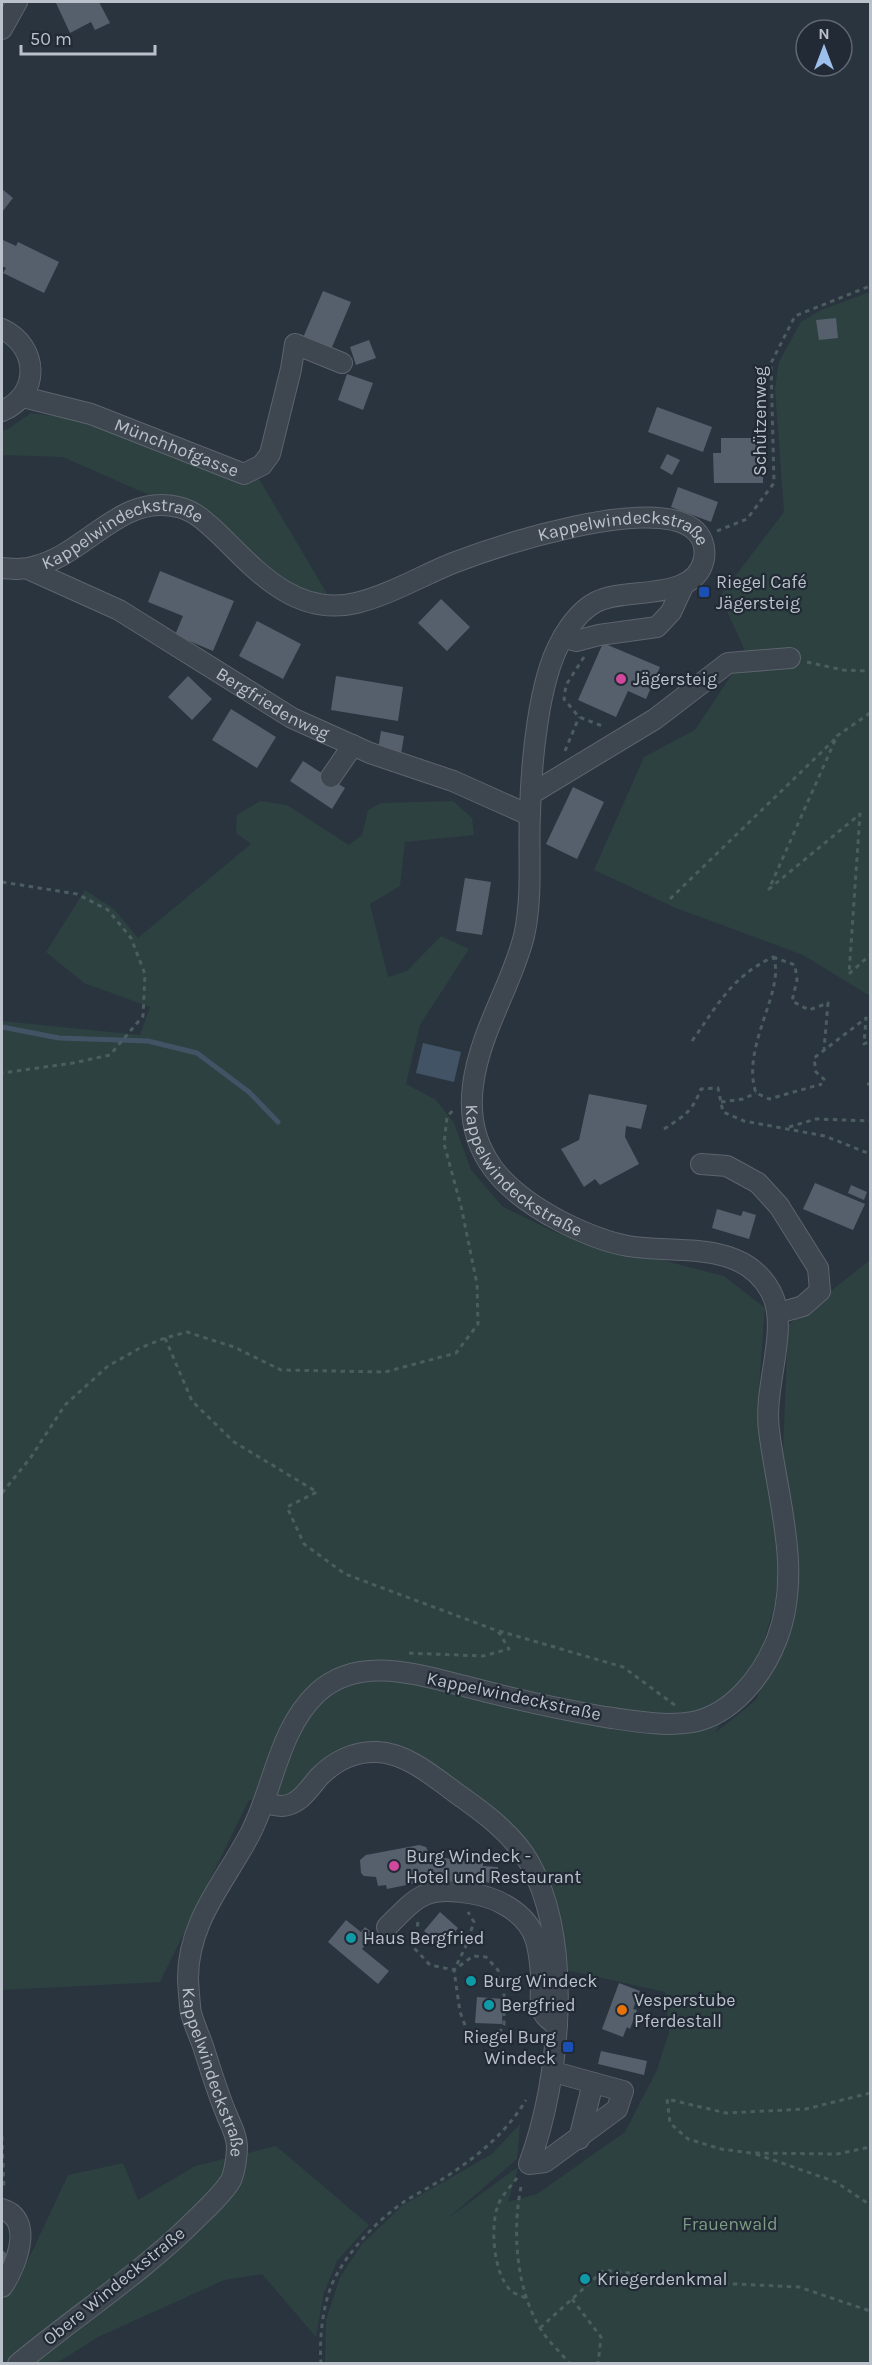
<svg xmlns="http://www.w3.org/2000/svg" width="872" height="2365" viewBox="0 0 872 2365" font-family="Karla,sans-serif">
<rect width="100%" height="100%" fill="#2a343f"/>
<path fill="#2d4141" d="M870,292V996L803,955L676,908L594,870L644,757L695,730L746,653L720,596L784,512L775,388L779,362L801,322L821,310Z
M31,413L89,421L255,472L329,597L296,588L258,563L206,510L185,498H156L63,457L2,455V431L8,429Z
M260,801L287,805L349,845L362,835L368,810L381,803L453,801L472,818L474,835L405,842L400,886L370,904L388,977L407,971L441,936L469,949L420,1025L406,1084L436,1100L454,1123L471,1170L503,1207L557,1233L724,1276L765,1308L757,1414L780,1550L775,1604L759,1658L715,1733L756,1700L791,1621L798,1572L783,1452L788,1325L870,1260V2363H325L326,2320L340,2277L362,2244L403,2205L492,2154L520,2124L517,2159L447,2219L518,2167L508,2202L537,2194L625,2132L657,2070L669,2032L665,1992L561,1969L530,1855L374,1746L301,1791L270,1801L249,1800L160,1982L2,1990V1021L140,1035L150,1007L84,983L46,952L85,890L114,909L138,938L251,844L236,833L237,815Z
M276,2146L369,2225L337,2261L324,2293L316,2337L262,2274L224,2280L98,2337L57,2363L2,2364V2301L16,2286L68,2175L123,2163L138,2200L195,2166Z"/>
<path fill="#425366" d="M423,1043L461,1052L454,1082L416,1073Z"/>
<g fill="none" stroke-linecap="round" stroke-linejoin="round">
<path stroke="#425366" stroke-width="5" d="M2,1027L59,1038L148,1041L197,1053L249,1092L278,1122"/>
</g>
<path fill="#565f6c" d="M59,2H99L110,23L95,30L91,22L70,33L56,3Z
M2,189L13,198L2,212Z
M3,240L16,246L18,242L59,262L44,293L3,273L6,268L2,266Z
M323,291L351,302L330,352L302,340Z
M836,318L838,338L819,340L816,320Z
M369,340L376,358L356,365L350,347Z
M347,374L373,383L363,410L338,400Z
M657,407L712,427L703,452L648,432Z
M721,438H763V483H714L713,453H721Z
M667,454L680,460L672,475L660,468Z
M678,487L718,502L711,522L671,507Z
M160,571L234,601L213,651L175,635L183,616L148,602Z
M441,599L470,627L447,651L418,623Z
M257,621L301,644L283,679L239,656Z
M603,643L660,667L646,699L628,691L616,717L578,700Z
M188,676L212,699L192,720L168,697Z
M336,676L403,687L398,721L331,710Z
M231,709L276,737L257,768L212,740Z
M381,731L404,736L401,754L378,750Z
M303,761L345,788L332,809L290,781Z
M573,787L604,802L577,859L546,844Z
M465,878L491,882L482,935L456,931Z
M589,1094L647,1105L641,1129L626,1126L625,1137L639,1164L600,1185L595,1179L584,1187L561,1149L579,1140Z
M815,1183L865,1204L853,1230L803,1209Z
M851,1185L867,1192L864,1200L848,1193Z
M717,1209L741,1216L743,1211L756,1215L749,1239L712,1228Z
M419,1845L426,1847L430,1856L483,1863V1866L498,1867L496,1884L480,1881V1884L436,1879L387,1889L386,1885L378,1886L376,1877L364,1876L361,1873L360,1860L366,1855Z
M440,1912L458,1928L443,1947L424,1931Z
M346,1920L361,1932L365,1927L374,1934L362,1949L389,1971L378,1984L328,1942Z
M619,1983L640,1991L633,2009L637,2010L630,2029L627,2027L623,2037L602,2029Z
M477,1997L503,1999L502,2024L475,2023Z
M601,2051L647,2061L644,2075L598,2064Z
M2,2250L11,2257L2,2269Z"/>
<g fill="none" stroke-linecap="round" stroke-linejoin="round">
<g stroke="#5c646d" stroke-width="22">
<g id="minor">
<path d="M2,29L17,2"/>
<path d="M2,329C39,346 41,395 2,411"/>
<path id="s1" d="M23,397L91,414L244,474L262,465L270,454L291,369L295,344L342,363"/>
<path id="s2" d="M2,568C15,569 23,570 36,566C87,553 121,493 178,507C196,511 208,524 221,536C258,573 298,617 356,603C389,595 421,576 453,563C500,545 649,496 692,528C702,535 706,547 704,559C695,603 626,586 596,602C581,610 569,626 561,641C538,681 531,766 530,813C528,854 533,895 524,936C511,987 480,1031 473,1085C464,1154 506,1193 562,1222C582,1232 605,1242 628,1246C676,1254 743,1239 771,1292C790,1328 763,1386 769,1430C777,1498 803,1571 777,1639C763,1675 733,1714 693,1722C665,1727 633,1721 605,1717C559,1709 514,1699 468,1687C419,1675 359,1654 317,1693C278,1730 274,1788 250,1834C225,1882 188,1921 188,1978C188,1982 190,2009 191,2013C194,2024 199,2035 203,2046C210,2068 217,2091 226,2113C231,2126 236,2132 237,2146C237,2155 235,2171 231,2180C223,2194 207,2208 196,2219C142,2273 77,2315 18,2364"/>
<path id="s3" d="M28,569L119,610L292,718L370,753L453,781L529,815"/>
<path d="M563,637L576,641L599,635L657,627L671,612L684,584"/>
<path d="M331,777L353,745"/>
<path d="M531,794L655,719L728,663L790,658"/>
<path d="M701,1164L727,1166L758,1183L779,1206L818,1268L820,1291L803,1306L779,1313"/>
<path d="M264,1803C269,1804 276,1806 282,1806C300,1805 309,1788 320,1776C335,1761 355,1751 377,1752C406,1753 433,1776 456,1793C483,1812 512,1833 529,1862C574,1942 560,2081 529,2164L545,2162L617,2109L623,2091L554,2072"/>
<path d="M387,1927C417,1897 424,1886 469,1893C497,1897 528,1913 536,1941C539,1951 540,1963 541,1973C542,1985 539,1998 542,2009C544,2017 551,2021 557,2025"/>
<path d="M579,2139L593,2083"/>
<path d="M2,2209C36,2219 15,2269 2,2287"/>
</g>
</g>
<path stroke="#4c5d5f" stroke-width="3" stroke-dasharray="4.5 4.5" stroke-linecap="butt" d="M717,531L747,519L774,483L771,363L795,316L870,286
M584,657L566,685L564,699L579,717L605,727
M807,662L843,670L870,671
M870,713L837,736L769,889L860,814L849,974L870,955
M565,751L579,717
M2,882L77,894L108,910L131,938L145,974L143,1016L110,1055L73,1063L2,1073
M670,899L836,738
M773,957L795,965L797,980L792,1001L809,1010L828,1003L824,1049
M692,1041C717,1006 731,977 773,957C787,988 740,1047 756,1093L769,1099L822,1084
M825,1080L816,1072L814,1058L866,1018L864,1044L870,1041
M867,1084H870
M721,1102L743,1099L756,1093
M789,1127L816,1119L870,1121
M664,1129C684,1116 692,1112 701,1089L718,1088L723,1112L744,1121L825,1136L870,1154
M165,1338L192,1401L234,1442L317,1492L287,1507L304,1544L345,1574L498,1631L509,1649L483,1656L406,1653
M2,1493L31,1457L65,1405L108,1366L140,1348L165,1338L187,1332L234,1347L281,1370L385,1372L456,1353L478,1324L477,1284L461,1206L444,1144L447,1117L454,1109
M499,1631L623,1667L676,1706
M418,1922L414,1948L430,1965L454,1970L473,1956L486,1957L498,1970L504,1990V2025L501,2030L490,2037L468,2033L460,2012L454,1970L465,1948L474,1922L468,1912
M870,2093L806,2109L726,2113L667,2099L670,2123L688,2139L721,2149L751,2153L837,2154L870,2147
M2,2136L4,2190
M756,2154L836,2182L870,2205
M517,2178C511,2186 502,2195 498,2205C490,2227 493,2273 511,2291C515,2294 524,2297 528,2299
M521,2187C512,2231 516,2288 540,2328C547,2340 560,2352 570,2364
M572,2299L601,2337L598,2364
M540,2328L604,2270L714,2283L799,2287L870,2311
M321,2364C319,2337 323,2298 337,2274C352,2247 379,2219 405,2201C418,2193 432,2186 444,2178C477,2157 506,2133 526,2100"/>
<use href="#minor" stroke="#3e464f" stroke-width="20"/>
</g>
<g fill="#1a4fb4" stroke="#222b35" stroke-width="2">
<rect x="698" y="586" width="12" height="12" rx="3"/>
<rect x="562" y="2041" width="12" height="12" rx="3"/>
</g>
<g fill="#d1479c" stroke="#222b35" stroke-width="2">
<circle cx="621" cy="679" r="6"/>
<circle cx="394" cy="1866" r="6"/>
</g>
<g fill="#0f9aa8" stroke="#222b35" stroke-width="2">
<circle cx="351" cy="1938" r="6"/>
<circle cx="471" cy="1981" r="6"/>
<circle cx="489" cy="2005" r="6"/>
<circle cx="585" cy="2279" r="6"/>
</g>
<circle fill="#e8710a" stroke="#222b35" stroke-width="2" cx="622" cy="2010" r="6"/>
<g text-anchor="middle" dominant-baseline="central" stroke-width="4.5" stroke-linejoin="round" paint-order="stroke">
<g font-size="18" fill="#bac1ca" stroke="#222b35">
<text transform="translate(760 421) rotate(-90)">Schützenweg</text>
<text stroke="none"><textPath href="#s1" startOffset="162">Münchhofgasse</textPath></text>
<text stroke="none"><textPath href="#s2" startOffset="130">Kappelwindeckstraße</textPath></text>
<text stroke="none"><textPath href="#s2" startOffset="687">Kappelwindeckstraße</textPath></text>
<text stroke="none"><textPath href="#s3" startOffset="280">Bergfriedenweg</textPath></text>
<text stroke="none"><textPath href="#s2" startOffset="1533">Kappelwindeckstraße</textPath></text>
<text transform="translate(514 1696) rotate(12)">Kappelwindeckstraße</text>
<text stroke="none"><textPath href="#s2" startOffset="3105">Kappelwindeckstraße</textPath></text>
<text transform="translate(114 2286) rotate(-39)">Obere Windeckstraße</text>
</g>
<g font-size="18" fill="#bac1ca" stroke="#222b35" text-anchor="start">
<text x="716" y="582">Riegel Café<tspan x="716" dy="21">Jägersteig</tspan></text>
<text x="633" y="679">Jägersteig</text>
<text x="406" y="1856">Burg Windeck -<tspan x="406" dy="21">Hotel und Restaurant</tspan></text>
<text x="363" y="1938">Haus Bergfried</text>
<text x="483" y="1981">Burg Windeck</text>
<text x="634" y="2000">Vesperstube<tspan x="634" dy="21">Pferdestall</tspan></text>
<text x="501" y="2005">Bergfried</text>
<text x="556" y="2037" text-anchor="end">Riegel Burg<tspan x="556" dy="21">Windeck</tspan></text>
<text x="597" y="2279">Kriegerdenkmal</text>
</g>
<g font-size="18" fill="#7c9c82" stroke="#222b35">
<text x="730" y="2224">Frauenwald</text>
</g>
</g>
<rect width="872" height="2365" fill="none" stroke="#bac1ca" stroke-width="6"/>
<g transform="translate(824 48)"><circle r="28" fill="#222b35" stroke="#5f6771" stroke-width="1.5"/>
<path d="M0-4.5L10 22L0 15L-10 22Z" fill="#9dbfec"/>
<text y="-9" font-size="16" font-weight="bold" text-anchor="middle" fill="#bac1ca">N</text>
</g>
<path d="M21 45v9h134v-9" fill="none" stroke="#bac1ca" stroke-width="3"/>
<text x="30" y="45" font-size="18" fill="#bac1ca" stroke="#222b35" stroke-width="4.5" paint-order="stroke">50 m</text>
</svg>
